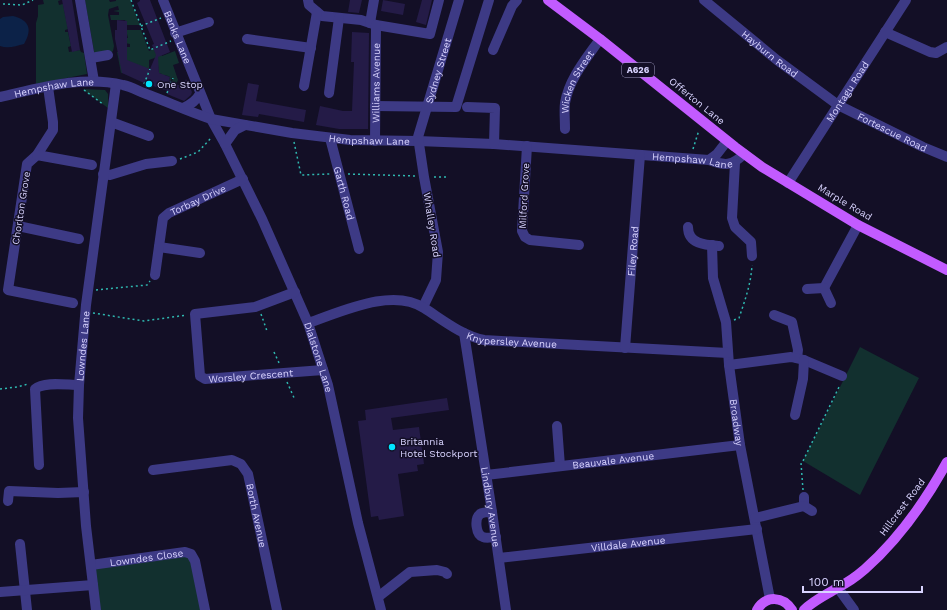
<svg xmlns="http://www.w3.org/2000/svg" width="947" height="610" viewBox="0 0 947 610" font-family="'Work Sans',sans-serif">
<rect width="100%" height="100%" fill="#130f26"/>
<path fill="#12302f" d="M43,0H61L58,1L59,5L63,4L68,29L65,30V32H68L71,46L68,47L69,52L80,50L81,52L84,53L87,74L36,84V23L38,16V5L44,4Z
M85,0H109L110,2L116,1V0H130L140,25H127L125,20H111L110,15H119V12L113,11L119,10L118,6L109,9L108,15L114,46L113,51L108,55L95,57Z
M122,30H141L149,51L158,47L162,56L175,51L179,63L173,65L178,80L175,86H174L175,83L172,82L173,78L172,77L171,81L169,80L170,77L165,75L161,77L162,74L159,73L157,57L149,60V69L121,73L117,52L127,53L126,47H130V44L125,43L124,38H128L127,34H122Z
M83,89L105,90L108,94V108L86,92Z
M860,347L919,378L860,495L803,461Z
M191,554L205,610H96L91,565Z"/>
<path fill="#0c2248" d="M13,16C29,20 33,29 24,44C16,46 8,49 0,46V19L3,17Z"/>
<path fill="#241b47" d="M62,0H72L80,50L72,52Z
M140,0H150L170,52L158,57L159,73L170,77L169,80L171,82L183,87L186,79L192,92L191,95L184,101L167,94L168,91L144,83L122,73L115,39V30H117V20L127,21V60L150,69L156,55L152,45L154,44L137,3L140,1Z
M350,0H362L359,13L348,12Z
M383,0L405,4L403,15L381,11Z
M422,0H432L426,25L416,22Z
M352,32L369,33L368,129H339L316,125L320,106L343,111H352L354,62H351Z
M248,83L259,85L256,101L306,110L304,122L259,114L258,117L242,115Z
M447,398L449,410L391,418L393,430L419,427L424,464L417,465L418,471L398,474L404,516L379,520L378,516L371,517L358,421L366,420L365,410Z"/>
<g fill="none" stroke-linecap="round" stroke-linejoin="round">
<path stroke="#2fb8b0" stroke-width="1.5" stroke-dasharray="2 3" stroke-linecap="butt" d="M131,0L150,50L171,41
M3,4L22,5L33,0
M141,26L161,18
M144,84L150,69
M84,90L104,105
M167,93L173,78
M294,142L301,175L330,174
M693,149L699,130
M180,159L198,152L212,137
M348,174L416,176
M434,177H448
M96,290L147,285L150,281
M93,313L144,321L187,315
M261,314L267,331
M734,320L739,318C745,300 751,284 752,265
M274,352L280,365
M287,382L295,400
M0,389L17,387L28,384
M803,490L801,463L803,461L840,385"/>
<g stroke="#3d3a85" stroke-width="10">
<path d="M80,0L94,81"/>
<path id="s1" d="M163,0L211,119L225,144L262,219L308,323L328,385L358,523L381,610"/>
<path d="M308,0L309,5L322,16L361,20L376,25L430,34L439,0"/>
<path id="s2" d="M704,0L777,60L838,105L923,147L947,157"/>
<path d="M370,23L374,0"/>
<path d="M885,32L930,52L936,53L947,47"/>
<path d="M175,33L209,22"/>
<path d="M247,39L311,48"/>
<path d="M493,50L512,6L517,0"/>
<path d="M91,58L108,55"/>
<path d="M304,86L317,12"/>
<path d="M48,87L53,122V130L37,155L27,164L8,290L73,303"/>
<path d="M329,93L339,18"/>
<path id="s3" d="M0,97C40,88 83,75 123,85C132,87 140,92 149,95C170,103 190,112 211,119L292,133L350,140L418,141L494,144L709,160C725,166 732,166 744,154"/>
<path d="M375,106L456,107L489,0"/>
<path d="M467,107L495,108L494,144"/>
<path d="M183,108C190,105 196,101 200,94"/>
<path d="M111,122L149,136"/>
<path id="s4" d="M565,129C565,120 564,111 565,103C569,79 586,59 600,39"/>
<path id="s5" d="M330,138L359,249"/>
<path id="s6" d="M375,141L376,25"/>
<path d="M225,144L235,130L245,125"/>
<path d="M527,146L522,231L525,237L530,240L579,245"/>
<path d="M37,155L92,165"/>
<path d="M709,160L717,154L727,141"/>
<path d="M735,163L732,218L735,227L751,242L752,256"/>
<path d="M103,174L110,175L146,164L172,161"/>
<path id="s7" d="M788,183L906,0"/>
<path d="M18,226L79,239"/>
<path d="M688,227C688,244 705,245 719,246"/>
<path id="s8" d="M712,245L713,278L726,322L729,365L740,445L770,599"/>
<path d="M159,247L200,253"/>
<path id="s9" d="M155,275L163,218L169,213L243,179"/>
<path d="M824,288L858,225"/>
<path d="M807,289L824,288L831,303"/>
<path id="s10" d="M295,292L255,307L195,314L200,376L205,379L323,370"/>
<path id="s11" d="M423,307L436,280L438,252L424,177L418,137L459,0"/>
<path d="M774,315L792,322L798,350L797,358"/>
<path id="s12" d="M308,323C341,312 392,287 424,308C443,320 461,335 484,340L728,353"/>
<path id="s13" d="M464,333L492,512L506,610"/>
<path id="s14" d="M625,348L640,155"/>
<path d="M729,365L791,357L804,360L842,376"/>
<path d="M795,415L803,379L804,360"/>
<path d="M557,426L560,466"/>
<path d="M39,465L35,389C44,381 67,385 79,385"/>
<path id="s15" d="M153,470L232,460L241,464L248,474L277,610"/>
<path id="s16" d="M486,475L740,445"/>
<path d="M804,497V506L812,511"/>
<path d="M8,501L9,491L58,493L84,492"/>
<path d="M492,512C488,512 483,512 480,514C474,519 476,535 483,537C487,539 492,537 496,537"/>
<path d="M755,518L804,506"/>
<path d="M20,544L27,610"/>
<path id="s17" d="M499,558L757,529"/>
<path id="s18" d="M91,565L185,552L191,554L195,561L205,610"/>
<path d="M838,588L854,610"/>
<path d="M0,592L93,585"/>
<path d="M378,597L410,572L437,570L445,572L447,574"/>
<path id="s19" d="M96,610L86,526L78,418L79,385L86,305L116,84"/>
</g>
<path stroke="#c25bff" stroke-width="10" d="M548,0L600,39L735,147L762,167L858,225L947,270
M757,610C766,595 783,596 792,610
M804,610C814,600 826,595 837,588C847,583 857,576 865,569C899,539 925,502 947,462"/>
</g>
<g fill="#00e5ff" stroke="#130f26" stroke-width="1.5">
<circle cx="149" cy="84" r="4"/>
<circle cx="392" cy="447" r="4"/>
</g>
<g text-anchor="middle" dominant-baseline="central" stroke-width="3" stroke-linejoin="round" paint-order="stroke">
<rect fill="#130f26" stroke="#9e99be" stroke-width="1" x="622" y="63" width="32" height="14" rx="3"/>
<g font-size="9" font-weight="bold" fill="#d9d4ff">
<text x="638" y="70">A626</text>
</g>
<g font-size="10" fill="#d9d4ff" stroke="#130f26">
<text stroke="none"><textPath href="#s1" startOffset="40">Banks Lane</textPath></text>
<text stroke="none"><textPath href="#s2" startOffset="85">Hayburn Road</textPath></text>
<text stroke="none"><textPath href="#s11" startOffset="244">Sydney Street</textPath></text>
<text stroke="none"><textPath href="#s6" startOffset="58">Williams Avenue</textPath></text>
<text stroke="none"><textPath href="#s4" startOffset="50">Wicken Street</textPath></text>
<text stroke="none"><textPath href="#s3" startOffset="55">Hempshaw Lane</textPath></text>
<text stroke="none"><textPath href="#s7" startOffset="109">Montagu Road</textPath></text>
<text transform="translate(697 101) rotate(39)">Offerton Lane</text>
<text stroke="none"><textPath href="#s2" startOffset="231">Fortescue Road</textPath></text>
<text stroke="none"><textPath href="#s3" startOffset="379">Hempshaw Lane</textPath></text>
<text stroke="none"><textPath href="#s3" startOffset="703">Hempshaw Lane</textPath></text>
<text stroke="none"><textPath href="#s5" startOffset="57">Garth Road</textPath></text>
<text transform="translate(524 196) rotate(-87)">Milford Grove</text>
<text stroke="none"><textPath href="#s9" startOffset="97">Torbay Drive</textPath></text>
<text transform="translate(845 202) rotate(31)">Marple Road</text>
<text transform="translate(21 208) rotate(-81)">Chorlton Grove</text>
<text transform="translate(432 225) rotate(81)">Whalley Road</text>
<text stroke="none"><textPath href="#s14" startOffset="97">Filey Road</textPath></text>
<text stroke="none"><textPath href="#s12" startOffset="217">Knypersley Avenue</textPath></text>
<text stroke="none"><textPath href="#s19" startOffset="265">Lowndes Lane</textPath></text>
<text stroke="none"><textPath href="#s1" startOffset="390">Dialstone Lane</textPath></text>
<text stroke="none"><textPath href="#s10" startOffset="217">Worsley Crescent</textPath></text>
<text stroke="none"><textPath href="#s8" startOffset="180">Broadway</textPath></text>
<text stroke="none"><textPath href="#s16" startOffset="128">Beauvale Avenue</textPath></text>
<text stroke="none"><textPath href="#s13" startOffset="176">Lindbury Avenue</textPath></text>
<text transform="translate(902 507) rotate(-53)">Hillcrest Road</text>
<text stroke="none"><textPath href="#s15" startOffset="144">Borth Avenue</textPath></text>
<text stroke="none"><textPath href="#s17" startOffset="130">Villdale Avenue</textPath></text>
<text stroke="none"><textPath href="#s18" startOffset="56">Lowndes Close</textPath></text>
</g>
<g font-size="10" fill="#d9d4ff" stroke="#130f26" text-anchor="start">
<text x="157" y="84">One Stop</text>
<text x="400" y="441">Britannia<tspan x="400" dy="12">Hotel Stockport</tspan></text>
</g>
</g>
<path d="M803 586v6h119v-6" fill="none" stroke="#d9d4ff" stroke-width="2"/>
<text x="809" y="586" font-size="12" fill="#d9d4ff" stroke="#130f26" stroke-width="3" paint-order="stroke">100 m</text>
</svg>
